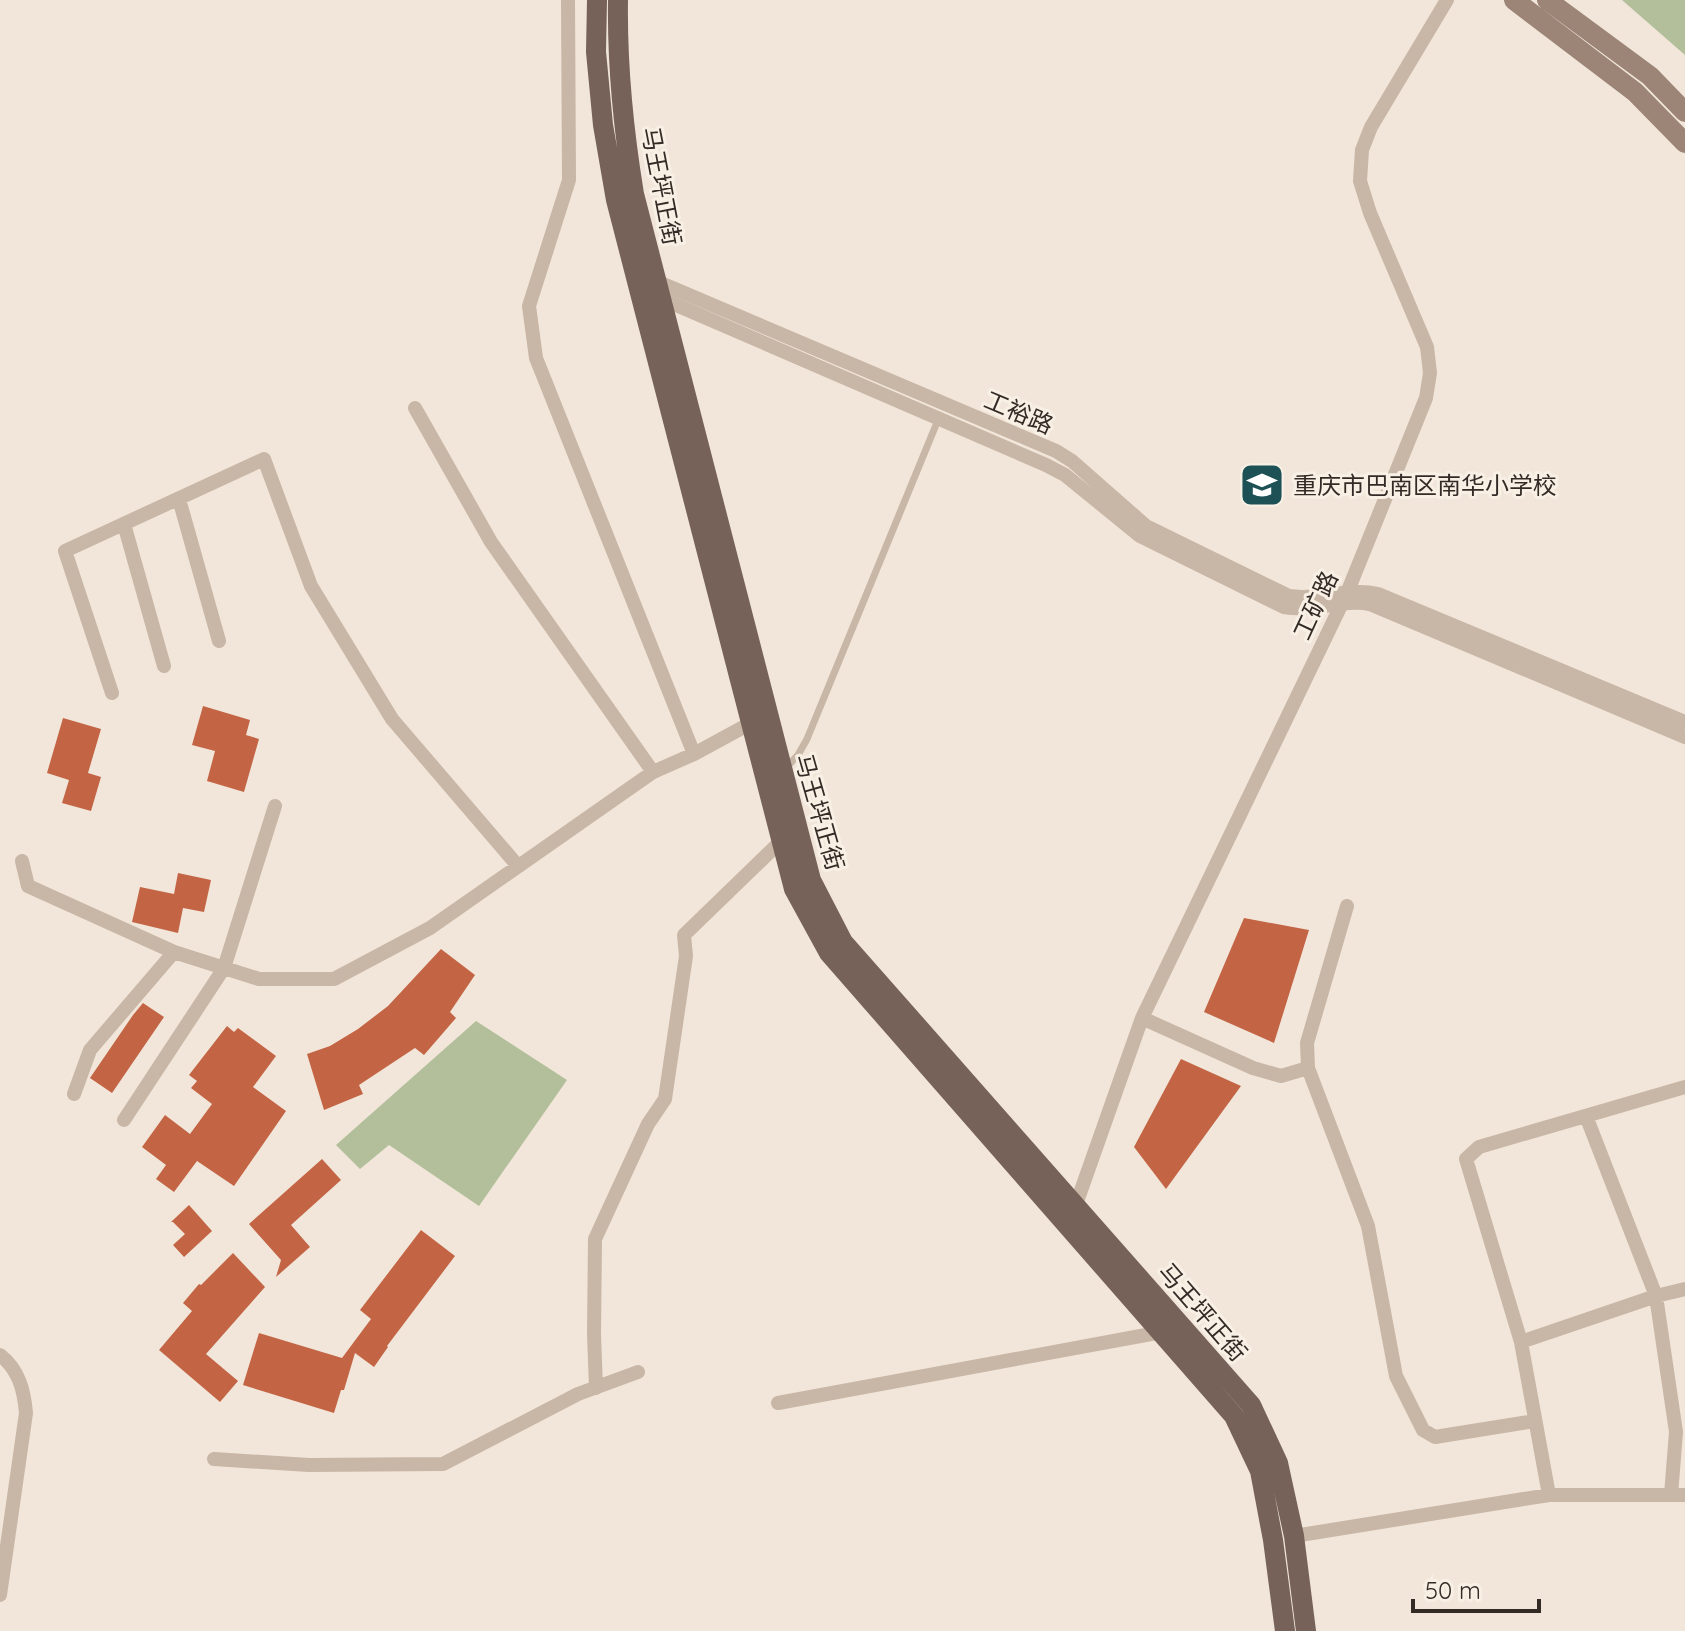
<svg xmlns="http://www.w3.org/2000/svg" width="1685" height="1631" viewBox="0 0 1685 1631" font-family="Quicksand,'Noto Sans SC',sans-serif">
<rect width="100%" height="100%" fill="#f1e6d9"/>
<path fill="#b2bf9a" d="M1622,0H1685V55Z
M476,1021L567,1080L479,1206L389,1145L360,1169L336,1145Z"/>
<path fill="#c36545" d="M203,706L250,720L246,735L259,739L244,792L207,781L215,751L192,745Z
M63,718L101,729L88,773L101,777L91,811L62,803L69,780L47,773Z
M178,873L211,880L204,912L183,908L178,933L132,922L140,887L174,894Z
M1244,918L1309,930L1274,1043L1204,1012Z
M441,949L475,975L450,1012L456,1018L424,1055L415,1048L359,1085L363,1094L324,1110L307,1054L330,1046L358,1029L388,1006Z
M143,1003L164,1017L112,1093L90,1078L133,1015Z
M227,1026L234,1032L238,1028L276,1056L253,1087L286,1111L234,1186L197,1161L174,1192L156,1179L166,1165L142,1147L165,1115L190,1134L212,1104L191,1088L197,1081L189,1075Z
M1181,1059L1241,1086L1166,1189L1134,1147Z
M322,1159L341,1180L291,1225L310,1247L276,1277L281,1260L249,1224Z
M189,1205L212,1231L184,1257L173,1245L185,1234L173,1222H171Z
M421,1230L455,1256L387,1346L388,1347L374,1367L355,1353L344,1390H341L334,1413L243,1385L259,1333L342,1358L371,1319L360,1310Z
M233,1253L265,1287L206,1354L238,1381L220,1402L159,1350L192,1311L183,1303L199,1284L201,1285Z"/>
<g fill="none" stroke-linecap="round" stroke-linejoin="round">
<path stroke="#c8b6a6" stroke-width="7" d="M785,769L798,755L807,739L938,420"/>
<path stroke="#c8b6a6" stroke-width="14" d="M568,0L569,180L529,306L536,358L694,754
M656,281L1056,451L1072,461L1146,526L1289,596C1319,601 1348,587 1378,594L1685,722
M660,298L1046,465L1065,475L1140,536L1284,607C1313,612 1342,599 1370,604L1685,737
M415,408L491,542L653,772
M179,499L219,641
M124,524L164,666
M112,693L65,551L264,459L311,586L392,719L518,866
M22,861L28,886L174,952L259,979H334L430,928L653,772L694,754L751,723
M1347,906L1307,1043L1308,1068L1368,1226L1396,1376L1423,1430L1435,1437L1535,1421
M1142,1018L1253,1068L1281,1076L1308,1068
M74,1094L90,1050L174,952
M1586,1116L1656,1296L1676,1432L1671,1495
M124,1120L224,968L275,806
M1073,1213L1142,1018L1347,593L1426,398L1430,373L1427,347L1370,213L1360,181L1362,150L1371,127L1447,0
M1521,1342L1656,1296L1685,1289
M0,1355C19,1370 24,1390 26,1413L0,1595
M596,1388L594,1334L595,1239L648,1124L665,1099L686,956L684,935L781,841
M778,1403L1162,1332
M214,1459L309,1465L443,1464L578,1394L638,1372
M1549,1495L1521,1342L1466,1159L1479,1147L1685,1087
M1294,1536L1549,1495H1685"/>
<path stroke="#9c8577" stroke-width="20" d="M1514,0L1635,92L1685,143
M1547,0L1650,76L1685,112"/>
<path stroke="#766258" stroke-width="20" d="M597,0L596,52L603,125L616,200L794,889L829,953L1234,1416L1260,1471L1273,1540L1285,1631
M618,0C617,68 623,127 634,194L811,880L843,942L1251,1405L1278,1463L1294,1536L1306,1631"/>
</g>
<defs>
<g id="school-square" transform="scale(2.3)"><rect x="-9" y="-9" width="18" height="18" rx="4" fill="#1d5155" stroke="#f9f0e5"/><path d="M0-5L7-2L0 1L-7-2ZM-4 1L0 2.5L4 1V4Q0 6-4 4Z" fill="#fff"/></g>
</defs>
<g fill-rule="evenodd">
<use href="#school-square" x="1262" y="485"/>
</g>
<g text-anchor="middle" dominant-baseline="central" stroke-width="6" stroke-linejoin="round" paint-order="stroke">
<g font-size="24" fill="#342b27" stroke="#f9f0e5">
<text transform="translate(662 186) rotate(79)">马王坪正街</text>
<text transform="translate(1019 412) rotate(23)">工裕路</text>
<text transform="translate(1315 605) rotate(-65)">工矿路</text>
<text transform="translate(820 812) rotate(74)">马王坪正街</text>
<text transform="translate(1203 1312) rotate(49)">马王坪正街</text>
</g>
<g font-size="24" fill="#342b27" stroke="#f9f0e5" text-anchor="start">
<text x="1293" y="485">重庆市巴南区南华小学校</text>
</g>
</g>
<path d="M1413 1599v12h126v-12" fill="none" stroke="#342b27" stroke-width="4"/>
<text x="1425" y="1599" font-size="24" fill="#342b27" stroke="#f9f0e5" stroke-width="6" paint-order="stroke">50 m</text>
</svg>
